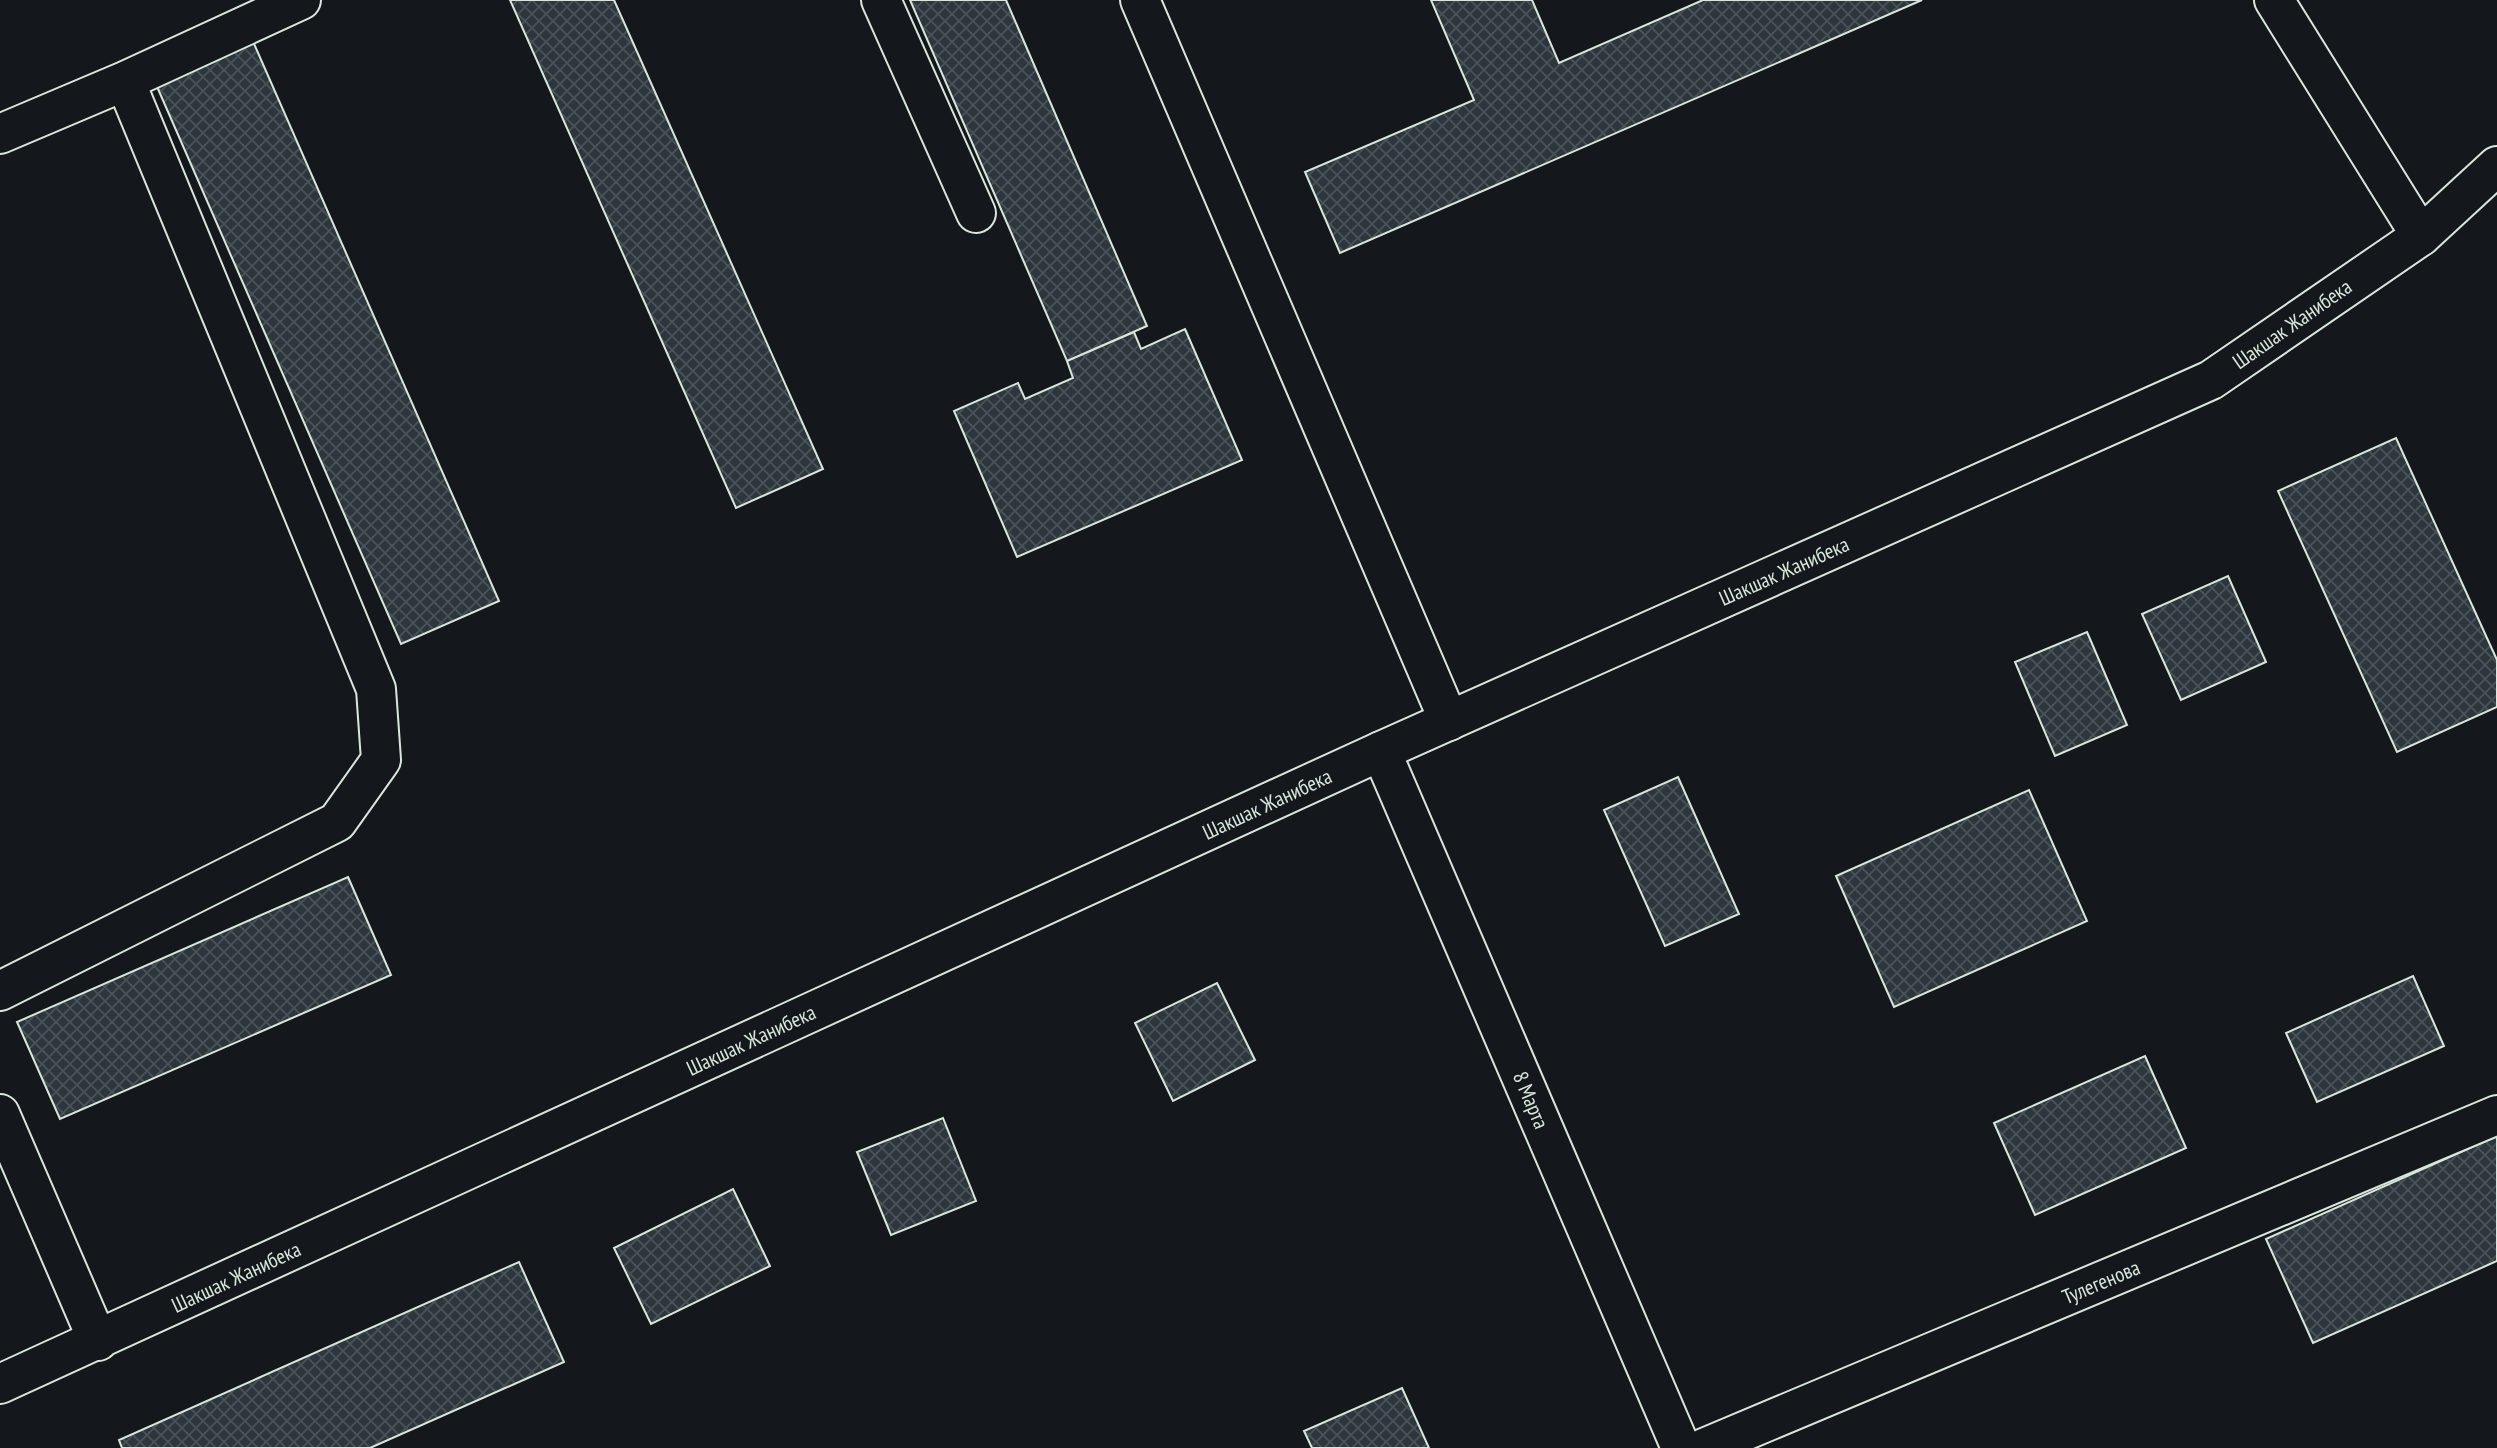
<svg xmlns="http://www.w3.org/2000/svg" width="2497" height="1448" viewBox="0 0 2497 1448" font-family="'PT Sans Narrow',sans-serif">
<defs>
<pattern id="building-cross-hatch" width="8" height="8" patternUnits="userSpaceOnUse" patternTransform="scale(1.75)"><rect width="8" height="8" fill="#2c363c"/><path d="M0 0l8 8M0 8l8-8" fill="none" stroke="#4a5358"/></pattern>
</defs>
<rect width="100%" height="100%" fill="#14181c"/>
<path fill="url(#building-cross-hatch)" stroke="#d8e6dc" stroke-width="2" d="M510,0H614L823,469L736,508Z
M910,0H1006L1147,326L1067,361Z
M1431,0H1532L1559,63L1703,0H1922L1340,253L1305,172L1474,100Z
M248,30L499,601L401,644L151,73Z
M1185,329L1242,460L1017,557L954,411L1018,383L1025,399L1073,378L1067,361L1134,332L1141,349Z
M2396,438L2497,660V707L2397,752L2278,491Z
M2228,576L2266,662L2181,700L2142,614Z
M2087,632L2127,725L2055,756L2015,662Z
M1678,777L1739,914L1665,946L1604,810Z
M2029,790L2087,921L1894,1007L1836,876Z
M348,877L391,975L60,1119L17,1022Z
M2413,976L2444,1046L2317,1102L2286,1033Z
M1217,983L1255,1060L1173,1101L1135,1023Z
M2145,1056L2186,1148L2035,1215L1994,1123Z
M943,1118L976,1201L891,1235L857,1152Z
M2497,1136V1261L2313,1343L2266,1239Z
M733,1189L770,1266L651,1324L614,1248Z
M519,1262L564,1362L370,1448H122L119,1440Z
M1402,1388L1429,1448H1312L1304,1431Z"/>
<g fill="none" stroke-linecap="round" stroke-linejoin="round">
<g stroke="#d8e6dc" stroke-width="42">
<path id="minor" d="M881,0L976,213
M1140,0L1449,721
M2274,0L2421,236
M125,81L301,0
M0,134L125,81L376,689L381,760L337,822L0,991
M1381,751L1681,1448
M0,1114L98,1341
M1704,1448L2497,1115"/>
</g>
<g stroke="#d8e6dc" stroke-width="42">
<path id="major" d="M0,1384L1381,751L2211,380L2421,236L2497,166"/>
</g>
<use href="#minor" stroke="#14181c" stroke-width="38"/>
<use href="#major" stroke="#14181c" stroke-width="38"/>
</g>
<g text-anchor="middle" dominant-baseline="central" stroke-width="5" stroke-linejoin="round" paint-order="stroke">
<g font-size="21" fill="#d8e6dc" stroke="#14181c">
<text transform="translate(2292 324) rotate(-35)">Шакшак Жанибека</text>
<text transform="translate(1784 571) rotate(-24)">Шакшак Жанибека</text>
<text transform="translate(1267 804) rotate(-25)">Шакшак Жанибека</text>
<text transform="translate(751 1040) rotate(-25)">Шакшак Жанибека</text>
<text transform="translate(1531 1100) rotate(67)">8 Марта</text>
<text transform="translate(236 1277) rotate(-25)">Шакшак Жанибека</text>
<text transform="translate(2101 1282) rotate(-23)">Тулегенова</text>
</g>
</g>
</svg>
